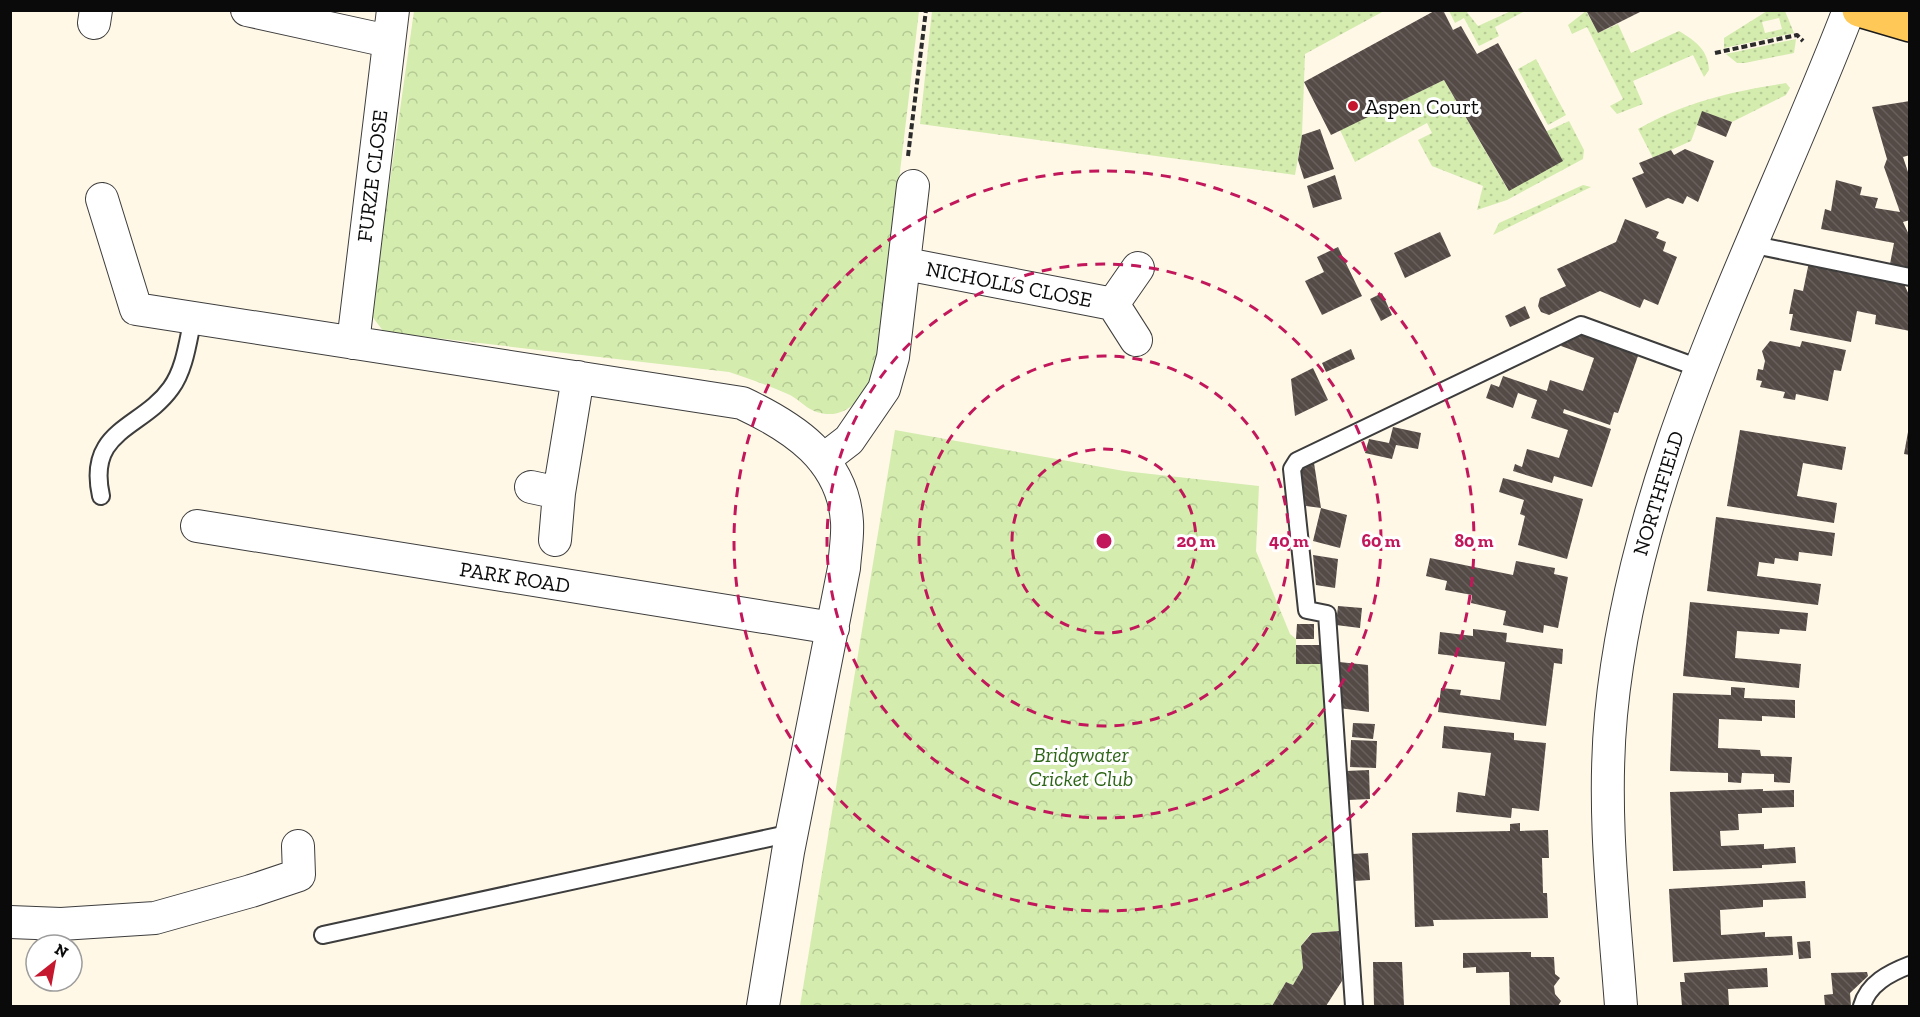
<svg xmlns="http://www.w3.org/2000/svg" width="1920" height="1017" viewBox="0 0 1920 1017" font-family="'Zilla Slab',serif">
<defs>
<pattern id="grass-dots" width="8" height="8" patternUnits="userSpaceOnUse" patternTransform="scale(1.5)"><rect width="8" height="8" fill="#d4ecae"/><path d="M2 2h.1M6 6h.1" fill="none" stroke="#b5c994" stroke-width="1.8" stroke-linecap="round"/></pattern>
<pattern id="park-crowns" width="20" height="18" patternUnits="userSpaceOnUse" patternTransform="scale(1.5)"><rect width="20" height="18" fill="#d4ecae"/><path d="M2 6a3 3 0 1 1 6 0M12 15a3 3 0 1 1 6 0" fill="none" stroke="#b5c994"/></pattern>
<pattern id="building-back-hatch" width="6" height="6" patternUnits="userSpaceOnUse" patternTransform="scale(1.5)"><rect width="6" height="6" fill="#544a46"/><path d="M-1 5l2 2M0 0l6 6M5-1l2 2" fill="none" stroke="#68605c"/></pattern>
</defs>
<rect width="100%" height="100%" fill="#fff8e7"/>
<path fill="url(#grass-dots)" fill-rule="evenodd" d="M932,11H1384L1305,54L1302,135L1295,175L920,124Z
M1449,11H1466L1478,26L1511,11H1525L1495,27L1499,36L1479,46L1464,18L1455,23Z
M1586,11L1598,33L1618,24L1631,53L1679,31C1695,41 1708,49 1709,70L1704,77L1693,55L1633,81L1643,104L1617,114L1610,106L1623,99L1587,27L1572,34L1568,25Z
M1767,11H1785L1794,33L1724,48V38ZM1779,18L1782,29L1765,33L1762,22Z
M1796,39L1794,53L1745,63H1737L1726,54Z
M1536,59L1566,115L1548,125L1518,69Z
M1444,80L1508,190L1562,161L1545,132L1569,121L1584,150L1583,159L1507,200L1477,210L1483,186L1432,166L1418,140L1432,133L1427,123L1355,162L1340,130Z
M1786,83L1790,88L1786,95L1732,122L1702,112L1691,141L1653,158L1638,129C1688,101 1730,92 1786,83Z
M1583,185L1591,187L1493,235L1499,223Z"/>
<path fill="url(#park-crowns)" d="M414,11H919L876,375C862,398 845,423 814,411C805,407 798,399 790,395C770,386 750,379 729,372L384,332L371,315Z
M895,430L1124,471L1259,486L1256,551L1290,634L1296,639V664H1321L1339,931L1311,933L1301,946L1303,968L1293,985L1286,982L1272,1006H800Z"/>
<path fill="url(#building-back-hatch)" d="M1436,10H1443L1453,30L1461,26L1477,54L1498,43L1563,161L1509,191L1444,80L1331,135L1304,82Z
M1586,10H1644L1598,33Z
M1910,101V155L1903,157L1910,178V220L1903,222L1910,237V268L1890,264L1894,243L1821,229L1825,209L1831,211L1836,180L1862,187L1860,195L1878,198L1875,208L1900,212L1884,167L1887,159L1872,107Z
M1702,111L1732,122L1726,137L1697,125Z
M1320,129L1334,169L1304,179L1298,160L1302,135Z
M1685,149L1714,161L1698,202L1687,196L1683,204L1668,198L1646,208L1632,178L1644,173L1639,163L1671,150L1674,155Z
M1335,175L1342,199L1313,208L1307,186Z
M1625,219L1659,232L1656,238L1666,242L1663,251L1677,257L1658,305L1644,299L1640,308L1600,291L1549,315L1541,312L1538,306L1540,298L1566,286L1557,269L1616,242Z
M1440,232L1451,256L1405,278L1394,253Z
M1338,247L1362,296L1322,315L1305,281L1324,272L1317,257Z
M1809,262L1903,282L1910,297V331L1875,324L1876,315L1857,311L1851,342L1790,330L1793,314H1789L1794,289L1803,291Z
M1382,293L1392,315L1381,321L1370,299Z
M1525,306L1530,318L1510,327L1505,316Z
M1580,331L1639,353L1618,413L1614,412L1610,425L1564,409L1563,413L1611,429L1592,487L1554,476L1552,483L1513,471L1515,464L1522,467L1527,449L1559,458L1568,430L1531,418L1537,400L1518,393L1513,408L1486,398L1491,384L1499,387L1503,376L1547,391L1550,380L1583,391L1594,358L1561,346L1564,339Z
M1770,341L1800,347L1802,341L1846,350L1841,371L1834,370L1828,401L1796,394L1795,400L1783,398L1785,392L1760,387L1762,381L1756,380L1758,369L1763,370L1765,361L1762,351Z
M1351,349L1355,359L1326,372L1322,363Z
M1313,368L1328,400L1295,416L1291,379Z
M1393,427L1421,433L1418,449L1396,445L1392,459L1365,453L1369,439L1389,443Z
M1740,430L1846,447L1842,470L1803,463L1797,496L1837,503L1834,523L1727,506Z
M1908,432H1910V455L1904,454Z
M1314,463L1321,508L1347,515L1340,548L1313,541L1321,508L1306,506L1300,470Z
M1503,478L1583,499L1567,559L1518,545L1525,516L1520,514L1524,500L1499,492Z
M1716,517L1835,533L1832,556L1799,552L1798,561L1775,558L1774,564L1759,562L1757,576L1821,584L1818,605L1707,591Z
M1313,555L1338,559L1335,588L1316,585Z
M1430,558L1513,575L1516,561L1555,568L1554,574L1568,577L1558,628L1544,625L1543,633L1503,625L1506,611L1471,603L1472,595L1445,590L1447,581L1426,576Z
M1690,602L1808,613L1806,631L1780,629L1779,634L1737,631L1735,658L1801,664L1799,688L1683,676Z
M1338,606L1362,608L1360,628L1336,625Z
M1297,624H1314V639H1296Z
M1473,629L1507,633L1506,642L1563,649L1562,664L1554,663L1546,726L1438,712L1441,688L1461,690L1460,695L1500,700L1505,662L1438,654L1440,632L1473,636Z
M1296,645H1321V664H1296Z
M1339,662L1368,665L1369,712L1339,708Z
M1731,687L1745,688L1744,698L1795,700V718L1762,716V721L1719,719L1718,748L1760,750L1761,756L1792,757L1790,783L1774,782V774L1742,773L1741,783L1728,782V773L1670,771L1673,693L1731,695Z
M1353,723L1375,724L1373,739L1352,737Z
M1444,726L1514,733V740L1546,743L1539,811L1512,808L1511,818L1456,812L1458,792L1485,796L1491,753L1442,748Z
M1351,740L1377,741L1376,768L1350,767Z
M1369,770L1370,799L1348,800L1346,771Z
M1763,789V791L1794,790V807L1762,808V813L1738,814L1739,830L1720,831L1721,846L1764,844V849L1795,847L1796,863L1762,865V868L1673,871L1670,792Z
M1520,823V831L1548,830L1549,858H1542L1543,893H1547L1548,918L1433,920L1434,926L1415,927L1412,833L1510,831V824Z
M1368,853L1370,880L1354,881L1352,854Z
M1805,881L1806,898L1763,900V907L1720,910L1721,935L1765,932V937L1792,936L1793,955L1673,962L1669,889Z
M1339,931L1342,981L1326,1006H1272L1286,982L1293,985L1303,968L1301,946L1312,933Z
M1810,941L1811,958L1799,959L1797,942Z
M1531,952V957H1554L1555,974L1560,978L1554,986L1555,994L1561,1001L1558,1006H1510L1509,972L1476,973V967L1463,968V953Z
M1373,962H1402L1404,1006H1374Z
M1767,968L1768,987L1728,989L1729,1006H1682L1680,982H1685L1684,973Z
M1867,972L1868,976L1850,993L1851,1006H1825L1824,995L1833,994L1831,973Z"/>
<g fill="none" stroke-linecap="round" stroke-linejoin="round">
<g stroke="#3d3d3d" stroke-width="20">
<path id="lane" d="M1750,244L1910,277
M101,496C86,429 142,429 171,388C185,369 188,340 193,318
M323,935L792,833
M1354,1006L1327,614L1307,610L1292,469L1297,461L1581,325L1699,368
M1862,1006C1868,984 1889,973 1910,965"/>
</g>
<g stroke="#3d3d3d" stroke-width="34">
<path id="street" d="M247,10L388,41
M94,23L96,10
M102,199L136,309L742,403C793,427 843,459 847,522C848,537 845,553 844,568L788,852L763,1006
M906,264L1113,304L1136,340
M1113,304L1138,268
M353,343L393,10
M823,460L849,440L884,389L893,357L913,186
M531,487L559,493
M197,526L833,628
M555,540L559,493L578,377
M10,922L61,924L155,918L251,891L299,875L298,846
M1621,1006C1614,910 1602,812 1611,715C1635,464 1760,241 1849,10"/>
</g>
<g stroke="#1b1b1b" stroke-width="36">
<path id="primary" d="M1859,10L1910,25"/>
</g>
<path stroke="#2c2c2c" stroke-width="4" stroke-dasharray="6 3" stroke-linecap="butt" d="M1715,53L1797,35L1803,41
M908,156L926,10"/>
<use href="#lane" stroke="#fff" stroke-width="16"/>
<use href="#street" stroke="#fff" stroke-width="32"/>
<use href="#primary" stroke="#ffc857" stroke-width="33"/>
</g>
<g fill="none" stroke="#c2185b" stroke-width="3" stroke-dasharray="10 8">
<circle cx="1104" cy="541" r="92"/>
<circle cx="1104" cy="541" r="185"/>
<circle cx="1104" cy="541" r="277"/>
<circle cx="1104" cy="541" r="370"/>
</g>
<circle fill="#c5172e" stroke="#fff" stroke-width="2" cx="1353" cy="106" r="6"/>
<g text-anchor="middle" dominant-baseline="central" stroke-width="6" stroke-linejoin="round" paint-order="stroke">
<g font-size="21" fill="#0a0a0a" stroke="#fff" text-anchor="start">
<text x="1365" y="106">Aspen Court</text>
</g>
<g font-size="21" fill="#0a0a0a" stroke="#fff">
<text transform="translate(372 176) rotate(-83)">FURZE CLOSE</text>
<text transform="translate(1009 284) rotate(11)">NICHOLLS CLOSE</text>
<text transform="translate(1658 493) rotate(-73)">NORTHFIELD</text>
<text transform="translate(515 577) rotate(9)">PARK ROAD</text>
</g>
<g font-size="21" font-style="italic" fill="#2d6616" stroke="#fff">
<text x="1081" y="754">Bridgwater<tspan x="1081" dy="24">Cricket Club</tspan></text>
</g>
</g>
<circle cx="1104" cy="541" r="9" fill="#c2185b" stroke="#fff" stroke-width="3"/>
<g font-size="18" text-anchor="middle" font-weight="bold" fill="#c2185b" stroke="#fff" stroke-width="6" stroke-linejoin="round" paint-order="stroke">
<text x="1196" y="547">20 m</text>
<text x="1289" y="547">40 m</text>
<text x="1381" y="547">60 m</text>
<text x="1474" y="547">80 m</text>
</g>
<rect width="1920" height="1017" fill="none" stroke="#0a0a0a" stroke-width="24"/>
<g transform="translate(54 963) rotate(31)"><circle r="28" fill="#ffffff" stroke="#9d9d9d" stroke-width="1.5"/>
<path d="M0-4.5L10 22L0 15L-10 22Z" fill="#c5172e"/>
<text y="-9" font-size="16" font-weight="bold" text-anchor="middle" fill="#0a0a0a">N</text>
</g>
</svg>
